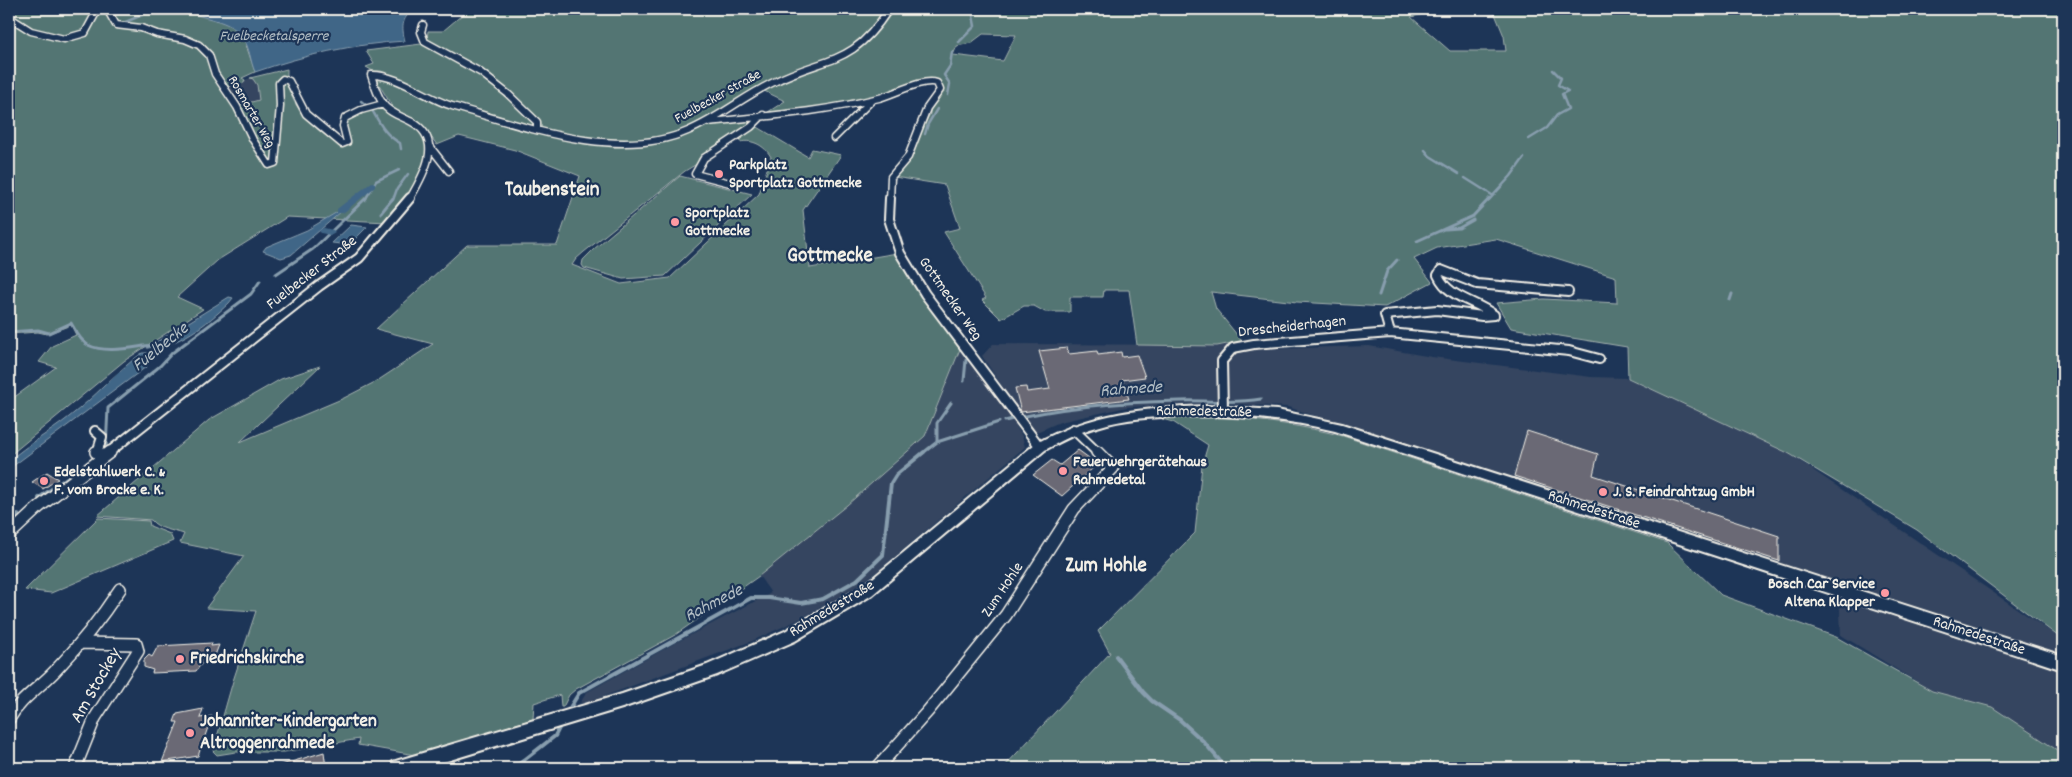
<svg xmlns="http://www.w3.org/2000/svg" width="2072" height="777" viewBox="0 0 2072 777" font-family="Dekko,sans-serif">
<rect width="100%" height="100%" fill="#1d3557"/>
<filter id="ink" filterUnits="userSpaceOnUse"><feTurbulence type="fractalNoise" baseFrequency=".02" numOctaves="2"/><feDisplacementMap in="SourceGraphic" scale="10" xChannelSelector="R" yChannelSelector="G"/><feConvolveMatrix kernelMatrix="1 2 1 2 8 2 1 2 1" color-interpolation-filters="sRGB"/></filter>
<g filter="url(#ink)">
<path fill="#344560" d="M250,78L253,79L257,85L259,100L239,105L227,86L243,83L245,80Z
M1242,341L1263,349L1369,346L1432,357L1591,377L1628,378L1788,453L2063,640V754L1992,707L1932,691L1841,635L1839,588L1288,407L1215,403L1127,407L1060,422L1039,431L1032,432L982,356L993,344L1221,345Z
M960,349L1012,419L1022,436L1025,447L879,570L853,589L802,618L752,641L589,702L580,703L587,692L675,643L771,593L759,576L847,505L925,436Z"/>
<path fill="#537473" stroke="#a4b2ae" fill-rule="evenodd" d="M9,9H183L222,21L233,27L244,39L255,72L242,78L245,80L244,83L220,88L233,107L259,100L257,85L253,79L250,78L287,69C285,104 312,127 339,145L350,143L346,124L347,119L358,112L381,107C392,116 407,119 418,129C443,154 402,202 387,222L287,217L218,260L177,297L203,309L124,361L9,456V401L56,367L39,362L52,346L76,335L71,325L47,334L38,332L9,334Z
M469,9H1462L1432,12L1411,17L1450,51H1506L1504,36L1495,14L1476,12L1470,9H2063V640L1917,530L1788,453L1628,378L1627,347L1511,328L1496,303L1544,299L1617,303L1616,277L1496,239L1437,248L1414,259L1432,282L1385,307L1297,302L1211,292L1216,309L1242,341L1217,346L1137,345L1129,290H1104L1103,297H1070V312H1045L1034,306H1024L1001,319L982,300L986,298L944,232L960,228L945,185L894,177L916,147L919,134L930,114V107L941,92L943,87L938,80C925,77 914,85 901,89C859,104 813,109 768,112L785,101L758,88L677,135L627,141H607L558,133L442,100L381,71H373L366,67L374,64L366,51L429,43L427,39L428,31H443ZM983,34L1016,35L1003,61L953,55L957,46L971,43Z
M381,77L437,103L574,141H662L694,132L708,124L753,120L748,126L698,159L700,162L685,171L584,252L576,259L572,265L621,284L670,278L759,194L771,157C765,146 753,139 740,142V138L756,126L808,157L812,149L841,155L803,210L810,268L897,253L922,295L960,349L925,436L847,505L759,576L675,635L576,689L569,695L563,707H561L560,695L534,703L533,719L415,755L358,745L359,739L284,752H236L217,755L213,751L233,681L256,611L206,608L244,556L180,543L184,534C172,530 158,529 151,520L97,516L209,420L281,379L320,366L240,442L344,398L377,381L433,344L376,329L467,245H557L580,176L515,150L459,136L437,145L422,124L393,108L377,81L376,78Z
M680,176L752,194L665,276L623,279L584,268L582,265L583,260L594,249Z
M1224,418C1265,420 1303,426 1343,436L1667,543L1721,595L1836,637L1932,691L1992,707L2063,754V768H1003L1110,653L1098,631L1195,533L1202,465L1208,445L1173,422L1162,419Z
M98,518L149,521L150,526L170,534L173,541L51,593L25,590Z"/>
<path fill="#406687" stroke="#889eae" d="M183,9H415C402,17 401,26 405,41C353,44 304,55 255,72C250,61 250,48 243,38C229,17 203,21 183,9Z
M339,211H342L291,255L281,258L263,251L266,247L307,230Z
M351,225L367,227L349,245L332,243Z
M229,297L233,298L229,303C207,324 178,347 147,348Z
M142,353H148L142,360L147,364L146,367L9,469V461C28,444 49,433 69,417C95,397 116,372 142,353Z"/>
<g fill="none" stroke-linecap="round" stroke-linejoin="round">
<path stroke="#889eae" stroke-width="2.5" d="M121,24L142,15
M959,42L975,26L973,16L982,9
M948,95L950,84L944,75L950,66L952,52
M361,101L366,105
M372,110C380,124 385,135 400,143L401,149
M925,134L928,124L937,109
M1529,139L1547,128L1557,115L1568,109L1562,94L1568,91L1558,85L1561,78L1553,70
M1425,150L1430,156L1459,174
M1465,178L1492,195
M365,200L376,181L399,170
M393,200L397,189L408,174
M1489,200L1511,176L1524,158"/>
<path stroke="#889eae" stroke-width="3" d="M381,213L393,198
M1446,229L1459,228L1473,220
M1417,241L1473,216L1490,198
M276,274L313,249L366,198
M1379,295L1387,271L1397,260
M1730,300L1732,294
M9,332L38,330L49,333L71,323C75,330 80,341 88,345C106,354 133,347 152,345
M964,381L966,360
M1005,421C1061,406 1122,402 1180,401C1207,400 1235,404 1261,399
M937,442V423L951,403
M106,448L108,408L160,366L172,353L251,294L260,281
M923,453L937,442L999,422"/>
<path stroke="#889eae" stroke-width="4" d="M39,498L78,470
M9,524L18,515
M1116,656L1143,692L1152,701L1180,720L1203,741L1226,768
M566,714L579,693L751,598H769L801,603L823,599L857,580L883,555L891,483L896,475L924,452
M514,768L555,736L561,724"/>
<path fill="#406687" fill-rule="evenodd" d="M372,182L375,183V187L343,213H337V209Z
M324,228L333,230L335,232L330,235L321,233L319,231L321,229Z"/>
</g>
<path fill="#6b6974" stroke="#f4f1e8" d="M1067,348L1069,354L1097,351L1098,355L1121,352L1122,357L1137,355L1145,377L1122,380L1129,399L1021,412L1015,388L1026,387L1027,392L1050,389L1039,351Z
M1527,431L1598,454L1593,475L1779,536V561L1514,476Z
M1078,450L1089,458L1085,462L1093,468L1062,496L1033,475L1052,460L1060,465Z
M47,472L58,479L43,489L32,482Z
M212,643L211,646L219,645L212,663H202L196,671L152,673L153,670L144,667V660L149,655L152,657L158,646Z
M203,709L200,718L212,716L198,756L162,762L178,722H174L177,714Z
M324,752L326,768H278V766Z"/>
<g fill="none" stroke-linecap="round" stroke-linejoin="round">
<g stroke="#f4f1e8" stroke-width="9">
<path id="minor-far2" d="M107,9L116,25L141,28L157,34L185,39L199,45L209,55L215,74L237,107L253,140L269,165L275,163L280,106L279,83L283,79L289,81L306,114L342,144L347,142L343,126L345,118L361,110L383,104
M9,17L31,31L64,39L85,33L98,9
M423,25L421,32L425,42L480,72L508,94L537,122V129
M709,122C766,116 823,112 879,98C895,94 922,78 937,83L940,90L927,108L908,157L891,177L890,200
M834,138L872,100
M431,148L449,171
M730,183L695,174L704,158L751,127L763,115
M409,200C423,176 445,140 412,122C403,117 389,113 383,104C377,95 374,85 371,75C397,74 426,98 452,106C523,126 617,162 688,131C719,118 744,96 774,82C828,55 851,68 889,9"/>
</g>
<g stroke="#f4f1e8" stroke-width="12">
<path id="minor-far1" d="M890,198L889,219L900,253L925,294L1040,447
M1390,333L1385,315L1437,310L1482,316L1494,315C1475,300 1449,299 1438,275L1441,270L1477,284L1568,292
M1223,410L1222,361L1233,348L1254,344L1390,333L1569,351L1599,359
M1073,429L1098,453
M95,431L102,437L97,453
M108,453L319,286L359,258L410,198"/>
</g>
<g stroke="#f4f1e8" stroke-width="14">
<path id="minor" d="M96,452L104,456
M9,535L39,507L110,452
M9,719C20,699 39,688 55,671C79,646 101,618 120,589
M75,768L95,718L138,651L136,644L81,643
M877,768L928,711L1006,615L1074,509L1113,468L1097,452"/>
</g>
<g stroke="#f4f1e8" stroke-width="4">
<path id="secondary" d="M1208,406L1277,410L1342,424L2063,656V670L1335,431C1284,418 1236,415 1184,416C1155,417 1125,418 1097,427C1078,432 1061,441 1045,450L872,595L795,641L717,675L622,708L424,768H391L393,762L399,760L622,694L707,665L785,631L862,587L1035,444C1093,412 1144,408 1208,406Z"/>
</g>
<use href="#minor-far2" stroke="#1d3557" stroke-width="6"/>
<use href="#minor-far1" stroke="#1d3557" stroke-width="8"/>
<use href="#minor" stroke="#1d3557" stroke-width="11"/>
<use href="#secondary" fill="#1d3557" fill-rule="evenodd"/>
</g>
</g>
<g fill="#ff9aa2" stroke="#1d3557" stroke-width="2">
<circle cx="719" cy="174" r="5"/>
<circle cx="675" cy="222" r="5"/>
<circle cx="1063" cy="471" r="5"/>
<circle cx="44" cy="481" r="5"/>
<circle cx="1603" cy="492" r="5"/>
<circle cx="1885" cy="593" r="5"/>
<circle cx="180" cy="659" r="5"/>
<circle cx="190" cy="733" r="5"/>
</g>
<g text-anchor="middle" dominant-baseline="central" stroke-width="4.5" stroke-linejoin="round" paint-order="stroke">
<g font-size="14" fill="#f4f1e8" stroke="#1d3557">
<text transform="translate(718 97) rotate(-29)">Fuelbecker Straße</text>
<text transform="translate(251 112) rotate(60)">Rosmarter Weg</text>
</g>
<g font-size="15" font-style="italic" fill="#b5c0c6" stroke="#1d3557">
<text x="274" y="37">Fuelbecketalsperre</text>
</g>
<g font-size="16" font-weight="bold" fill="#f4f1e8" stroke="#1d3557" text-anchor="start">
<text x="729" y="165">Parkplatz<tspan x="729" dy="18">Sportplatz Gottmecke</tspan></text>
<text x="685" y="213">Sportplatz<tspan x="685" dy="18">Gottmecke</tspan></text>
<text x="1073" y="462">Feuerwehrgerätehaus<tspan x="1073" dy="18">Rahmedetal</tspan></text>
<text x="54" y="472">Edelstahlwerk C. &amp;<tspan x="54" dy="18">F. vom Brocke e. K.</tspan></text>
<text x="1613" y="492">J. S. Feindrahtzug GmbH</text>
<text x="1875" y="584" text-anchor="end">Bosch Car Service<tspan x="1875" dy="18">Altena Klapper</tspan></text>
</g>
<g font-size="16" fill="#f4f1e8" stroke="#1d3557">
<text transform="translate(312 273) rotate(-38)">Fuelbecker Straße</text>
<text transform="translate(950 299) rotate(55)">Gottmecker Weg</text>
<text transform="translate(1292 327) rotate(-6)">Drescheiderhagen</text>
<text transform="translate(1204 412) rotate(1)">Rahmedestraße</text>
<text transform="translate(1594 510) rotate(18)">Rahmedestraße</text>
<text transform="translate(1003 590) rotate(-56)">Zum Hohle</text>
<text transform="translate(832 609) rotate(-31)">Rahmedestraße</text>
<text transform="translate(1979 636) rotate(18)">Rahmedestraße</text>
</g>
<g font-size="18" font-style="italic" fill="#b5c0c6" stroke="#1d3557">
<text transform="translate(161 348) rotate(-39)">Fuelbecke</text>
<text transform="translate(1131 390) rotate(-4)">Rahmede</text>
<text transform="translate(714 604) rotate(-27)">Rahmede</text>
</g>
<g font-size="19" font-weight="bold" fill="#f4f1e8" stroke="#1d3557" text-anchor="start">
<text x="190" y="659">Friedrichskirche</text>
<text x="200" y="722">Johanniter-Kindergarten<tspan x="200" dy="22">Altroggenrahmede</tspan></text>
</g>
<g font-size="19" fill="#f4f1e8" stroke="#1d3557">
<text transform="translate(97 686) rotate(-60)">Am Stockey</text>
</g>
<g font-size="21" font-weight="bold" fill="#f4f1e8" stroke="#1d3557">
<text x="552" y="191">Taubenstein</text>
<text x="830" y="257">Gottmecke</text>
<text x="1106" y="567">Zum Hohle</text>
</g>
</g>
<rect width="2072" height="777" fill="none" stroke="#1d3557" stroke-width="30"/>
<rect x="15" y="15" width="2042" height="747" fill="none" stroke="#f4f1e8" stroke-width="2" filter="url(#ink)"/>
</svg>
